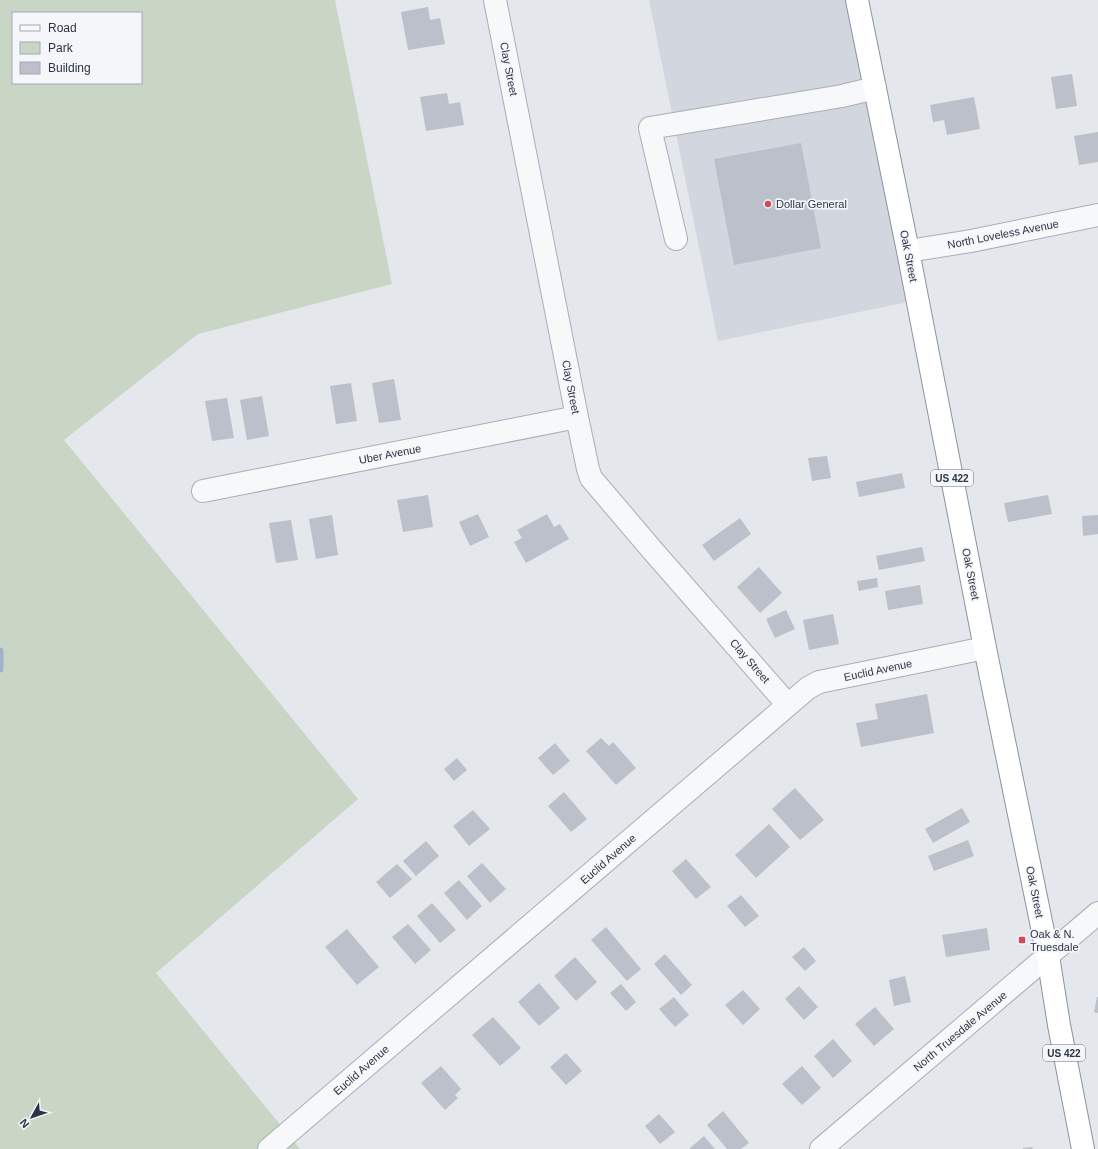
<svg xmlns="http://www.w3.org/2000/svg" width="1098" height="1149" viewBox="0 0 1098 1149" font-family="Helvetica,sans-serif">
<rect width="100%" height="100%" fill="#e4e7ec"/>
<path fill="#d2d6de" d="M649,0H857L918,300L718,341Z"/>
<path fill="#c9d6c5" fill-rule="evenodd" d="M0,0H335L392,284L198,334L64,440L358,799L156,973L300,1149H0ZM13,13H141V83H13Z"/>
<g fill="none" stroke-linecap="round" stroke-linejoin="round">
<path stroke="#9fb4cc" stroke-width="7" d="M0,651V669"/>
</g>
<path fill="#bbc0ca" d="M428,7L430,20L440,18L445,44L408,50L401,12Z
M1072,74L1077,106L1056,109L1051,77Z
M447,93L449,104L460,102L464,125L426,131L420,97Z
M974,97L980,129L947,135L944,120L933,122L930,105Z
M1098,132V162L1079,165L1074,136Z
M801,143L821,248L734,265L714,159Z
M394,379L401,420L379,423L372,383Z
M351,383L357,421L336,424L330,386Z
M262,396L269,436L247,440L240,400Z
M227,398L234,438L212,441L205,401Z
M827,456L831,478L812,481L808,458Z
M902,473L905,488L859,497L856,482Z
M428,495L433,527L403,532L397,500Z
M1048,495L1052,514L1008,522L1004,503Z
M478,514L489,537L470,546L459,522Z
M547,514L554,527L560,524L569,539L526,563L514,542L522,538L517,530Z
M332,515L338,555L316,559L309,519Z
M1098,515V534L1083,536L1082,516Z
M740,518L751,534L714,561L702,545Z
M291,520L298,560L276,563L269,523Z
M922,547L925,561L879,570L876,556Z
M759,567L782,593L760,613L737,587Z
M877,578L878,587L859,591L857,581Z
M920,585L923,604L888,610L885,591Z
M786,610L795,629L775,638L766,619Z
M833,614L839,644L809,650L803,620Z
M927,694L934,733L861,747L856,723L878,719L875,704Z
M601,738L609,746L613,742L636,768L616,785L586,751Z
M555,743L570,761L553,775L538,758Z
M457,758L467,770L454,781L444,769Z
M795,788L824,820L800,840L772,809Z
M564,792L587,819L571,832L548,806Z
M962,808L970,822L933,843L925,829Z
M473,810L490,829L469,846L453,826Z
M769,824L790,847L756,878L735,855Z
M968,840L974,856L934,871L928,856Z
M426,841L439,856L416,876L403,861Z
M686,859L711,887L696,899L672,871Z
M482,863L506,889L490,903L467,876Z
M397,864L412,879L390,898L376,882Z
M459,880L482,906L467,920L444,893Z
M741,895L759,916L745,927L727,906Z
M432,903L456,930L440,943L417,916Z
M408,924L431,950L415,964L392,937Z
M606,927L641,969L627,981L591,940Z
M987,928L990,950L946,957L942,935Z
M347,929L379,967L357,985L325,947Z
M804,947L816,961L805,971L792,957Z
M665,954L692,985L681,995L654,964Z
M575,957L597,982L576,1001L554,976Z
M905,976L911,1002L894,1006L889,980Z
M539,983L560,1008L539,1026L518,1002Z
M621,984L636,1002L626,1011L610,993Z
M799,986L818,1007L804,1020L785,999Z
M743,990L760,1009L743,1025L725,1005Z
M674,997L689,1015L675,1027L659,1009Z
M1097,997H1098V1013L1094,1012Z
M875,1007L894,1029L874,1046L855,1024Z
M493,1017L521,1048L500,1066L472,1035Z
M833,1039L852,1061L833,1078L814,1056Z
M566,1053L582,1071L566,1085L550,1067Z
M441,1066L461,1089L455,1095L458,1098L445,1110L421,1083Z
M802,1066L821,1088L802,1105L782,1084Z
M723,1111L749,1143L741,1149H727L707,1125Z
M659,1114L675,1132L660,1144L645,1126Z
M704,1136L715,1149H689Z
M1032,1147L1033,1149H1023L1022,1148Z"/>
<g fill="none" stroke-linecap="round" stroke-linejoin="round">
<g stroke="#a9aeb7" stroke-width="24">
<path id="minor" d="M495,0L577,417L588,469L591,478L653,551L788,705
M676,239L650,128L842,96L875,88
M908,251L971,241L1098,215
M203,491L577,417
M269,1149L808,688L819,682L985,648
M821,1149L1098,913"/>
</g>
<g stroke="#8b94a3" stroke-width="24">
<path id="highway" d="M857,0L908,251L985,648L1048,956L1059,1025L1083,1149"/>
</g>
<use href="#minor" stroke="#f7f8fa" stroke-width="22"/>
<use href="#highway" stroke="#fff" stroke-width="22"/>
</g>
<g fill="#d1495b" stroke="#f4f6f9" stroke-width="1.5">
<circle cx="768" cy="204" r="4"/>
<rect x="1018" y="936" width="8" height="8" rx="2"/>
</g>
<g text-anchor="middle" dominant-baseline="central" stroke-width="3.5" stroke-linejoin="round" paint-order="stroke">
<g fill="#f4f6f9" stroke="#676e7b" stroke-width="1">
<rect x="931" y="470" width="42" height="16" rx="3"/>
<rect x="1043" y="1045" width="42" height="16" rx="3"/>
</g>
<g font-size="10" font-weight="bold" fill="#2b3445">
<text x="952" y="478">US 422</text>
<text x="1064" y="1053">US 422</text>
</g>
<g font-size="11" fill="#2b3445" stroke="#f4f6f9">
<text transform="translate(509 69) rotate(79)">Clay Street</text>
<text transform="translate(1003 234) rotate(-11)">North Loveless Avenue</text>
<text transform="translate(909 256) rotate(79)">Oak Street</text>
<text transform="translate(571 387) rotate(79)">Clay Street</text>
<text transform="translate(390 454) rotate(-11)">Uber Avenue</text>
<text transform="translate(971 574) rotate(79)">Oak Street</text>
<text transform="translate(750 661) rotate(49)">Clay Street</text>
<text transform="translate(878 670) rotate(-12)">Euclid Avenue</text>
<text transform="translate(608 859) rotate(-41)">Euclid Avenue</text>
<text transform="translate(1035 892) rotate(79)">Oak Street</text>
<text transform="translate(960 1031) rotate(-40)">North Truesdale Avenue</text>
<text transform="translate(361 1070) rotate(-41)">Euclid Avenue</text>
</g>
<g font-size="11" fill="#2b3445" stroke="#f4f6f9" text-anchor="start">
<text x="776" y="204">Dollar General</text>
<text x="1030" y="934">Oak &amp; N.<tspan x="1030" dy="13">Truesdale</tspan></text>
</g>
</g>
<rect x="12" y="12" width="130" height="72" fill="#f4f6f9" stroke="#a4a8b1"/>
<rect x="20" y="25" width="20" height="6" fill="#f7f8fa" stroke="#a4a8b1"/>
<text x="48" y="32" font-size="12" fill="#2b3445">Road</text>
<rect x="20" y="42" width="20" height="12" fill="#c9d6c5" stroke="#a4a8b1"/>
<text x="48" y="52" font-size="12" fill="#2b3445">Park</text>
<rect x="20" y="62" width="20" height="12" fill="#bbc0ca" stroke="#a4a8b1"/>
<text x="48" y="72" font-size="12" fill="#2b3445">Building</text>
<g transform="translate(32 1117) rotate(230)" stroke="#f4f6f9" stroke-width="3" paint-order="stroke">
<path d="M0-3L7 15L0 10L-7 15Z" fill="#2b3445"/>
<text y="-6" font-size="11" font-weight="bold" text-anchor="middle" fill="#2b3445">N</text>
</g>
</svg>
